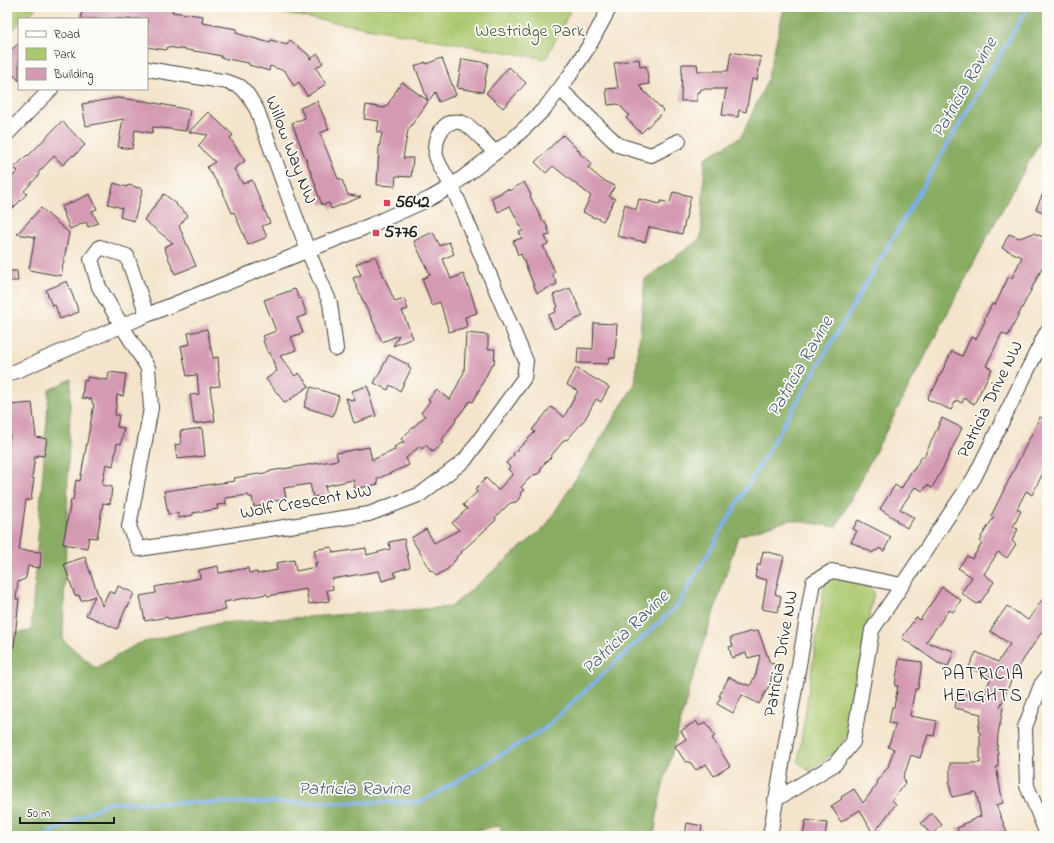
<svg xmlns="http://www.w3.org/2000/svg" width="1054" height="843" viewBox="0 0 1054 843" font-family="'Indie Flower',sans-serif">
<rect width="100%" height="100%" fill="#fdfcf7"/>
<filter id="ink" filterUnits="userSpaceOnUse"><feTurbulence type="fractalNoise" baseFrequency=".025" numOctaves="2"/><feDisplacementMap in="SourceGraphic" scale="8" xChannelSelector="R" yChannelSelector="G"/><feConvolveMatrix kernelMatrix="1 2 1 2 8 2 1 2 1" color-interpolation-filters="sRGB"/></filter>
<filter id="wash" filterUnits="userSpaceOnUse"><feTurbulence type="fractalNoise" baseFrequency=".012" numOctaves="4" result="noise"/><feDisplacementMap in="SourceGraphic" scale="16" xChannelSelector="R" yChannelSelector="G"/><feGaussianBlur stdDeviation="0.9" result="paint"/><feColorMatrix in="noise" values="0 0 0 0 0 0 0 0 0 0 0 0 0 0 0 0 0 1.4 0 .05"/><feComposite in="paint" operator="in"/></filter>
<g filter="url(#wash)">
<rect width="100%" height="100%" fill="#f4e4cb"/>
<path fill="#abc86f" stroke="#647246" d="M7,7H37L25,19H19V24L7,36Z
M246,7H572L546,59Z
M835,575L868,584L874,592L848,732L838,750L809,771L798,762L825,581Z"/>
<path fill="#88ac62" stroke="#52643f" d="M810,7H1047V129L992,228L836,527L790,520L738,536L691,684L660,797L654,836H501V825L470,832L468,836H7V634L31,631L49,390L71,379L63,640L96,668L137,644L220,623L451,607L546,526L635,384L645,279L701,238L705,158L741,137L767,81L784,8Z"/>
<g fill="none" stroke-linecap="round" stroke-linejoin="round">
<path stroke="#7caee8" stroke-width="4" d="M44,836L107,803L422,802L544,729L678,605L1028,7"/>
</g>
<g id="blocks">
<path fill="#d49ab2" d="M82,7H173L172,12L203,16L202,23L237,29L236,33L270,43L271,40L287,45L290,40L309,55L310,59L318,54L323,63L316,68L326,84L307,96L299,82L294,86L285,71L270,66L269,71L249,65V63L221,58V56L207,53L167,47L166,50L147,47V19H81Z
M19,43V81L14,75L7,82V54Z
M731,52L761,57L757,80L752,79L746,112L739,110L738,117L722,115L726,89H701L700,92H697V101H681L682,64H697L698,71H728Z
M442,58L456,95L439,102L435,92L408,130L403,158H413L411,177L396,176L395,186L377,185L379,148L382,133L377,132L379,121L364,119L366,105L385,108L395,94H394L402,82L428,101L415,66L426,62V64Z
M462,59L488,63L483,92L457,88Z
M639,59L640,67L646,66L649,84L639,86L664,111L641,133L626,118L629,115L618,104L608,105L606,89L618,88L614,63Z
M509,67L526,83L503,108L486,93Z
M117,98L145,101L190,110L186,131L153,127L152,133L135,130L132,149L118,147L123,119L86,126L82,104Z
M317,101L329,129L320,133L338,179L340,178L341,180H342L348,195L361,197L331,209L329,203L322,205L315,186H316L292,123L305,118L300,108Z
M208,112L233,135L230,138L245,161L234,169L243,184L252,180L270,223L262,226L267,237L248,245L234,212L232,213L222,190L207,167L215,162L198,146L208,135L189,132Z
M62,121L85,145L74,156L73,155L63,165L54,156L38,173L39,175L24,191L27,194L7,214V182L18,171L14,168L27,155L28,156Z
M563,135L580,152L579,153L592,163L588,168L601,179L615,186L609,196L615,199L603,221L595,217L594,218L583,212L591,196L553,166L546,173L535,162Z
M524,182L531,195L530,196L543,222L545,221L550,235L545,236L548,244L543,246L555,272L552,273L557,284L537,293L521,254L518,255L513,241L522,238L519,232L523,231L510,206L498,212L491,198L508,189L509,191Z
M114,183L127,187L128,185L143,189L134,221L120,217L122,208L108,204Z
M1047,184V214L1036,209Z
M673,192L691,196L682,234L649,227L645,242L617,236L625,204L636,210L639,199L660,204L661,201L670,203Z
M90,194L97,209L92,211L98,223L88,227L86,222L70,229L61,207Z
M164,194L177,204L176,205L188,215L179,226L196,266L175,274L164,247L173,243L144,220Z
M41,208L69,233L61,276L29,270L35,237L17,234Z
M433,232L440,246L449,242L454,254L443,259L451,279L463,274L471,293L477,313L465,317L467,327L449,332L440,302L432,305L422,279L430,275L414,241Z
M1034,233L1047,239V258L1008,336L1002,333L986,366L992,369L974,404L964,398L962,403L956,400L951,410L927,399L932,389L933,390L952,351L962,356L971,337L976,339L985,321L984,320L992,304L995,305L1009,276L1012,278L1022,257L1002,248L1009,234L1019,238Z
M375,256L395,302L404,299L408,309L402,311L413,338L393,346L399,335L382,342L368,310H367L353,278L361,275L356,264Z
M7,271H17L18,281H7Z
M67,281L79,312L60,319L55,305L52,306L46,290Z
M570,288L583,316L554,329L548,315L556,312L555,308L558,307L553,295Z
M295,289L299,299L301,298L307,315L297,318L303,333L291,337L296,350L280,356L295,376L299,373L309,386L285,403L266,379L277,371L270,353H268L263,341L265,340L263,336L276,331L264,300Z
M594,323L617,324L615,358H609L608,364L577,363L578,348L593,349Z
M207,329L213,358L218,357L219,372H218L220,386L210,387L215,421L194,424L190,395L199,394L197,375L187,376L181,346L190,344L188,333Z
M466,333L488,335V349H495L494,364H492L473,402L470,401L455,420L456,421L441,440L443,443L432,452L426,445L422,449L420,446L406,458L409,465L377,479L378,484L355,489L353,480L325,486L327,495L313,497L310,484L284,488L286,499L268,502V504L254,507L252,497H249L248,495L225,498L226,504L217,505L218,509L193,513V515L178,518V513L168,514L164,491L235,481L234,478L270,472V471L338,460L336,453L369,447L372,460L395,450L394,447L404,442L401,439L425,416L421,413L430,401L428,400L437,390L450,400L464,372Z
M389,355L409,365L408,367L411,369L400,391L390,385L388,390L374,383Z
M576,368L609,387L601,402L596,399L585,419L567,440L565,439L551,456V457L542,466L540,472L538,474L533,475L521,487L524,490L521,492L520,497L518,500L516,502L510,503L495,518L496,520L461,552L462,553L457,556L456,559L448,569L436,576L433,571L432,572L411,538L426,529L434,543L459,530L452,523L467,509L463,505L477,492L475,489L486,478L498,490L513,474L508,469L510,467L506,463L514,455L513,454L535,432L532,430L551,407L564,417L578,391L567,385Z
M109,372L126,374L123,396L117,395L115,415H119L117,427L124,428L121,444L117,443L113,466L106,464L102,485L112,487L110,504L103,503L97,538L89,537L87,548L63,544L71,500H73L76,480L80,481L94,404L92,403V399L82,398L84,380L87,381V377L108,380Z
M367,386L371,396L370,397L376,416L354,423L346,398L355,401L352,391Z
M311,387L339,396L333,416L304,407Z
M32,403L36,437L47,439L44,456L37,455V457L35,456L32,478H34L31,500H26L19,550L41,552L40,568L28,566L26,577L25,579L18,582L16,599H19L14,647H7V456L10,435H7V420H10L9,405Z
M1040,417L1047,421V465L1032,495L1026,491L1017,509L1021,511L1013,527L1018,529L1012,541L1016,544L1007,558L998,552L984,574L994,582L980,603L979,602L977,604L961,593L972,577L958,568L967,556L972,559L982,543L980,542L982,538L981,537L994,517L991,516Z
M942,418L962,428L943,468L932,488L927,485L923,491L915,487L900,509L914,518L907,528L896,521L897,520L880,509L895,485L901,489L912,470L913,471L922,456L924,457Z
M202,428L205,456L177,459L175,445L181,444L180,431Z
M858,520L891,537L884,551L879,548L877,551L875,550L873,553L851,542L857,531L853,529Z
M404,539L410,567L394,572L396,577L382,581L379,571L332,579L333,589L327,590L329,601L309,604L306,589L268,596L267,594L224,602L226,610L168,619L167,617L145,621L140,596L156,593L155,587L200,578L199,570L218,566L219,573L248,568L249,573L257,572V574L277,570L276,563L294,560L296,571L316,567L315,563H317L314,550L332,547L333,553L366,548L367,555L390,549L389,542Z
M763,551L784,556L775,594L781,596L778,612L762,609L767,580L755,577L758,564L760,565Z
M85,557L102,606L109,591L115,594L118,586L134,593L128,607L127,606L117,629L86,615L95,596L81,601L79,595L75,596L64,564Z
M942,587L961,600L953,612L949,610L926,642L954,651L948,666L938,663L902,638L916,617L920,620Z
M1047,593V624L1014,674L1000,707L1003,708L998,734L997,751H998V767H996L1003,803L996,805L1007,832L999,836H960L957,828L964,825L963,824L981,816L976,792L952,797L949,782H950V763H980V732L978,731L981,714L955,708L958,692L983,698L991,677L969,667L976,652L998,662L1010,644L990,631L998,618V619L1007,606L1028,620Z
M758,630L770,663L774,664L770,684L759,704L742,695L733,713L717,704L721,696H719L729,677L745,685L746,684L750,686L756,674L760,655L748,658L746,653L732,658L729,647L733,646L730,638L752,631L753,632Z
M899,659L922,662L918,689H915L910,716L937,721L934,736L928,735L920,758L911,755L903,778L905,780L904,782L905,783L892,800L896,804L873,834L860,810L841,822L831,806L842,799L841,797L854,789L863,803L878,783L876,782L888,767L894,749L888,747L896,724L889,723L892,707H894L898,686H895Z
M696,721L699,726L706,722L715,736L712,738L730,766L714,776L706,764L696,770L691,763H690L688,761L686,763L675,746L686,739L681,731Z
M932,813L942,825L931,835L921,823Z
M806,820L827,823L825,836H803Z
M687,823L702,826L700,836H685Z"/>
</g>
</g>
<g filter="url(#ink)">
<use href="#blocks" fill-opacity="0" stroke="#3c3a36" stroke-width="1"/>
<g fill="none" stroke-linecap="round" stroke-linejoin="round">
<g stroke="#3c3a36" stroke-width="16">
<path id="minor" d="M147,69L228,82L241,87L248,95L257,110L308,251L330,303L336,349
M560,89L618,145L651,155L679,141
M7,134L51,89
M147,315L127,256L100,247L91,259L99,287L122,326L148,368L151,408L129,527L139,549L369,514L421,494L465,460L524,378L526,361L452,186C446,176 439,166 436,156C435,153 436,150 436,147C437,132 447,117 463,123C472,126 488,146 495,153
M7,375L147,315L371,225L429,199L452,186L513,139L530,123L546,107L570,75L589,46L610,7
M1047,677L1041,685L1025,727L1027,786L1047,834
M775,800L835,764L853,742L872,630L974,478L1047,331
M770,836L813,582L832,571L902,585"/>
</g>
<use href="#minor" stroke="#fff" stroke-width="14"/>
</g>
</g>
<g fill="#d1495b" stroke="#fdfcf7" stroke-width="1.5">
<rect x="383" y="199" width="8" height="8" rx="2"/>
<rect x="372" y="229" width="8" height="8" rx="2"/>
</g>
<g text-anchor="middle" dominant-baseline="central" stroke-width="3.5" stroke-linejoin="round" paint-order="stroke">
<g font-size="18" fill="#4e5839" stroke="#fdfcf7">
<text x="530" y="32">Westridge Park</text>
</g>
<g font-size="18" fill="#1c1c1c" stroke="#fdfcf7">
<text transform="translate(290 150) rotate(69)">Willow Way NW</text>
<text transform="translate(991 400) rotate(-64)">Patricia Drive NW</text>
<text transform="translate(306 503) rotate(-10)">Wolf Crescent NW</text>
<text transform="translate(782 654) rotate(-80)">Patricia Drive NW</text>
</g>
<g font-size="18" font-weight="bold" fill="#1c1c1c" stroke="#fdfcf7" text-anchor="start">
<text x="395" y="203">5642</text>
<text x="384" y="233">5776</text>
</g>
<g font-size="19" font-style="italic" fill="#475e78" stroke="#fdfcf7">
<text transform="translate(965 88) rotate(-60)">Patricia Ravine</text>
<text transform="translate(801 367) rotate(-60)">Patricia Ravine</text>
<text transform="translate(626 633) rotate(-44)">Patricia Ravine</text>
<text x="354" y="789">Patricia Ravine</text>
</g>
<g font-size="19" letter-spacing="1" fill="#1c1c1c" stroke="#fdfcf7">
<text x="983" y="674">PATRICIA<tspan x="983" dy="22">HEIGHTS</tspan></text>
</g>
</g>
<rect width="1054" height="843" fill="none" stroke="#fdfcf7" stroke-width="24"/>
<rect x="18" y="18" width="130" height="72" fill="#fdfcf7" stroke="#a3a29f"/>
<rect x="26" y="31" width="20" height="6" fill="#ffffff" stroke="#a3a29f"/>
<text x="54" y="38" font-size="12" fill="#1c1c1c">Road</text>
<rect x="26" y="48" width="20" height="12" fill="#abc86f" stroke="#a3a29f"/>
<text x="54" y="58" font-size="12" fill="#1c1c1c">Park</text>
<rect x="26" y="68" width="20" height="12" fill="#d49ab2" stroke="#a3a29f"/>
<text x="54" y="78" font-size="12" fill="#1c1c1c">Building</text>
<path d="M20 817v6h94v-6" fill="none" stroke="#1c1c1c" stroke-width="2"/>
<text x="26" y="817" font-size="12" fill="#1c1c1c" stroke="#fdfcf7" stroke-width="3" paint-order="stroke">50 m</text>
</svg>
